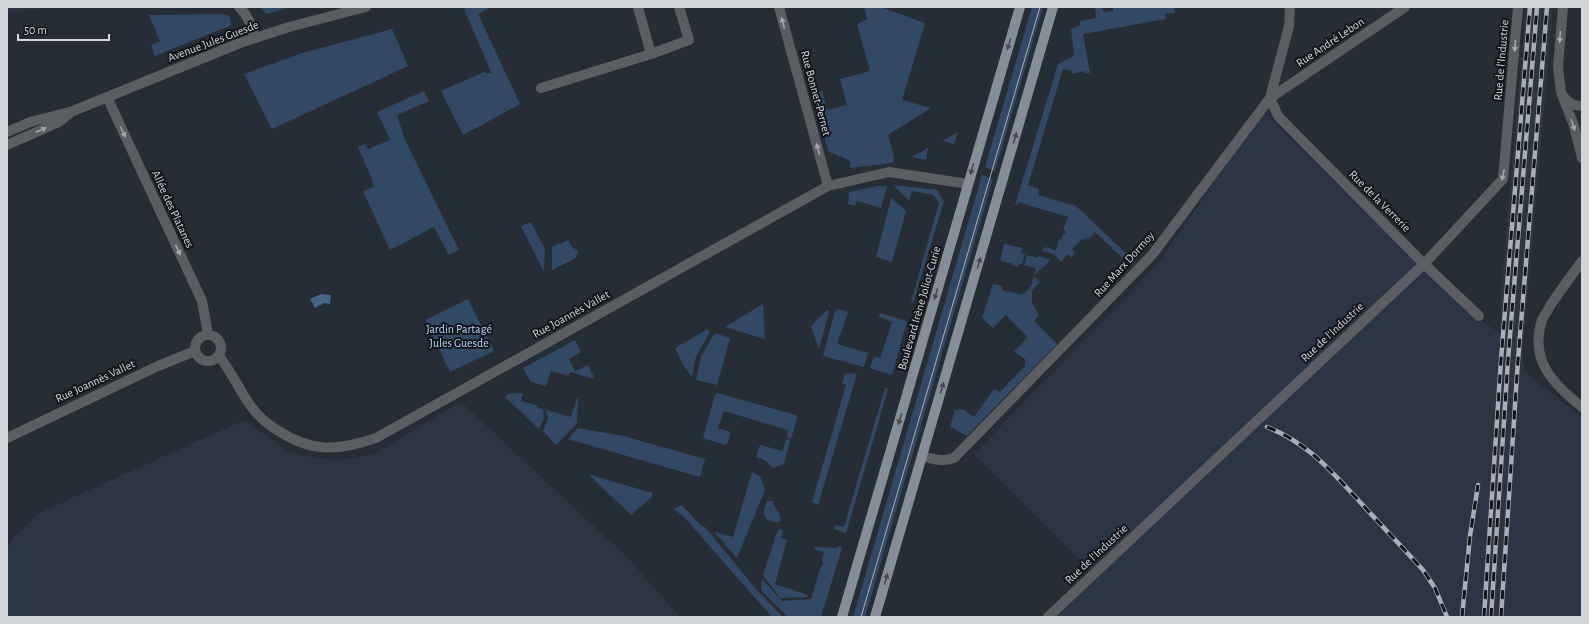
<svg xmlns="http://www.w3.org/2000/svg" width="1589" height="624" viewBox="0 0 1589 624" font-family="'Alegreya Sans',sans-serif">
<rect width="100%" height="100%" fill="#272d35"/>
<path fill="#2c3643" d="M7,7H54L7,13Z
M1526,7H1553L1522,359L1525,370L1530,376L1582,418V617H1051L1095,575L974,454L1157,265L1263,111L1464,310L1500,333L1501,291Z
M461,402L629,559L680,617H7V550L12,540L39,513L244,420L291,453L300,455L337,461L374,454Z"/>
<path fill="#324965" d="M260,7H291L266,14Z
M469,7H491L478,14L520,104L463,135L441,91L484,72L492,74L464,9Z
M864,7H880L925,23L902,100L931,108L888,135L894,157L893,163L850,168V161L828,151L813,94L822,91L827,110L847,105L840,79L870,71L857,24L867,19Z
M1032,7H1043L995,171L985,167Z
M1095,7H1101L1104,12L1113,11V7H1174L1175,13L1165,14L1166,19L1083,34L1090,73H1086L1084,71L1073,74L1071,71L1063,69L1028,185L1039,189L1038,195L1076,206L1135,262L1131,266L1095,232L1088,240L1086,238L1084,240L1082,239L1072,249L1075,253L1071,257L1067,254L1061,262L1054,254L1042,251L1045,247L1056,250L1059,239L1061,240L1063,234H1065V231L1063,230L1068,217L1018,202L1017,205H1015L1058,64L1074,56L1071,29L1080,25V21L1096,18Z
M222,14L227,15L230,17L231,25L227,27L155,56L151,45L160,41L149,15Z
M392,29L408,66L272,129L244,74L302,53Z
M424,91L429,101L397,115L405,140L459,250L449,255L434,227L390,250L363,191L373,187L372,179L358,147L365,144L368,149L390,140L377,112Z
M958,132L954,144L942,141Z
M928,148L926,160L912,157Z
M982,175L993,179L865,617H853Z
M895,185L937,190L944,201L913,303L911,302L939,203L934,195L912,191L909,201L895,187Z
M877,186H887L881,208L857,201L855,206L848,204L849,192Z
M891,198L906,211L892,262L876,257Z
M531,222L545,249L544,272L521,226Z
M568,240L572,247L578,251L576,258L552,270V247Z
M1004,244L1023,248L1021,253H1025L1022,264H1019L1018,267L1012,265V263L1000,261Z
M1027,255L1038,258L1039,256L1051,260L1034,275L1036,268L1024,265Z
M1034,276L1040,282L1032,290V303L1039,315L1034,321L1057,344L967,436L950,427L955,410L963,409L974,417L994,389L1000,392L1025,366V359L1014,351L1028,337L1006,315L993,328L982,318L993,284L1002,286V290L1022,295L1031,286Z
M468,299L494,351L450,372L425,320Z
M763,304L765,339L725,327Z
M838,309L848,312L837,344L868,353L864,367L823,356L835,311Z
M827,310L829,312L819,349L811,326Z
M880,313L907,321L892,375L870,368L874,357L880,358L892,322L879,317Z
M708,329L710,332L696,356L692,377L684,366L675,348Z
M715,333L730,338L717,385L696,380L701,356Z
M575,340L581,352L569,359L575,371L588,365L594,377L593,379L570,372L568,376L551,371L546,386L531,382L523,368Z
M845,373L857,374L818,505L812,502L846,385L842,383Z
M885,388L888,389L846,533L834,529L835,525L844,527Z
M523,393L521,401L538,406L537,408L543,409L544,419L539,429L505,397L508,394Z
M718,393L796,415L797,418L791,439L787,437L788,430L724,411L718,428L731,432L727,444L725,445L703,438L715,395Z
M577,398H578L577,423L556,445L543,431L548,419L546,410L571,417Z
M578,428L623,436L705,459L700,477L568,439Z
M786,439L790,440L784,464L773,468L766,461L756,457L760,445L783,451Z
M752,472L760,476L765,490L737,558L715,533L716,532L733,537Z
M588,474L652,493V497L631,515Z
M768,501H772L781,518L779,522C764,524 760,512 768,501Z
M681,505L683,506L702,527L704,526L756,589L783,617H772L684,517L674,509Z
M780,529L783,530L781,538L787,540L775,584L808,595L807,597L780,598L763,575L777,532Z
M838,546L842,548L821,617H788L761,590L762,579L782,601L811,599L820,569L823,563L822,560L824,552L814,549L815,547L837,548Z"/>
<path fill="#476385" d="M321,294L331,295L330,304L324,303L315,308L310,299Z"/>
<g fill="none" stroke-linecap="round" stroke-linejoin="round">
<path stroke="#5a5d61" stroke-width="10" d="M239,7C249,16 251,26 255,38
M779,7L828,186
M1405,7L1270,98L1278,116L1424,264L1479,316
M1563,7L1558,67L1561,92L1574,126L1582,158
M651,54L689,40L679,7
M541,88L651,54L638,7
M1563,96C1568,103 1573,106 1582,106
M107,97L202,301L208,334
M7,132L30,122L73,111L240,43L289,27L366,7
M7,145L59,122L70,113
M1582,261C1571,276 1560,291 1550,306C1548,311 1544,315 1542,320C1529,360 1553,384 1582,407
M195 348a13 13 0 1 1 26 0a13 13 0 1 1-26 0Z
M219,356C231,371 239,389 250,405C257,415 267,424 277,430C312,453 338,451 376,438L828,186L889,172L968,184
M7,438L158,366L195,351
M922,456C933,459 942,462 954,458L1152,255L1270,98L1289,26L1290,7
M1048,617L1424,264L1503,179L1518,7"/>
<path stroke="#878d95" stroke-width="10" d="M842,617L1020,7
M875,617L1053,7"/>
<path stroke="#abafb5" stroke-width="1" d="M861,617L1040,7"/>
<g stroke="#abafb5" stroke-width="4.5">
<path id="rail" d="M1267,427C1308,443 1331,471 1360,502C1381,525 1402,547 1423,570L1435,588L1447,617
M1462,617L1470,536L1478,485
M1484,617L1501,360L1530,7
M1491,617L1508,360L1537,7
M1501,617L1518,360L1547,7"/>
</g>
<use href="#rail" stroke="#121519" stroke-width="3" stroke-dasharray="9" stroke-linecap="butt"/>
</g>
<defs><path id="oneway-solid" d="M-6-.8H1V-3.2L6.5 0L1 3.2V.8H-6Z"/></defs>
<g fill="#a3a6ab">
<use href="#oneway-solid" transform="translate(783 23) rotate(-105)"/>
<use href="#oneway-solid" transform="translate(1560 37) rotate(94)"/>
<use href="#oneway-solid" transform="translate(1515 46) rotate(95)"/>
<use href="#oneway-solid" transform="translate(1573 125) rotate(71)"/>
<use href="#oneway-solid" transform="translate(41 130) rotate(-23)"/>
<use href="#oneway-solid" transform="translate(123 132) rotate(65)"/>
<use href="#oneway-solid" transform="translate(818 149) rotate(-105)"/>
<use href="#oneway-solid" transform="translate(1503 175) rotate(102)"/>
<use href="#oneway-solid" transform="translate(178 250) rotate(65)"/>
</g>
<g fill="#474b51">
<use href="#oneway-solid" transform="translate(1009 44) rotate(107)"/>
<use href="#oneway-solid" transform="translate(1015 138) rotate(-74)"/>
<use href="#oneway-solid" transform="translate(972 169) rotate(105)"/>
<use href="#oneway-solid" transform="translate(979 263) rotate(-74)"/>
<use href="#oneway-solid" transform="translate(936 294) rotate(106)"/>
<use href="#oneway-solid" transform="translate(942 388) rotate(-73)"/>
<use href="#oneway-solid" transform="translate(900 419) rotate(107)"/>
<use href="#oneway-solid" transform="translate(886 579) rotate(-74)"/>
</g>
<g text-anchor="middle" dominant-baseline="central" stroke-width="4" stroke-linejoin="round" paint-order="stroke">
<g font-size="12" fill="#d3d7dc" stroke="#121519">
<text transform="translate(213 41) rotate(-21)">Avenue Jules Guesde</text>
<text transform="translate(1330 42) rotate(-34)">Rue André Lebon</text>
<text transform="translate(1501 60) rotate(-85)">Rue de l'Industrie</text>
<text transform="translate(816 93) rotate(75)">Rue Bonnet-Pernet</text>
<text transform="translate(1380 201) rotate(45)">Rue de la Verrerie</text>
<text transform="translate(173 209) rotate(65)">Allée des Platanes</text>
<text transform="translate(1124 264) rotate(-48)">Rue Marx Dormoy</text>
<text transform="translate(919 308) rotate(-74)">Boulevard Irène Joliot-Curie</text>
<text transform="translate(571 314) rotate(-29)">Rue Joannès Vallet</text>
<text transform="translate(1332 332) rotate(-43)">Rue de l'Industrie</text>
<text transform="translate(95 381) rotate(-25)">Rue Joannès Vallet</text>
<text transform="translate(1096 554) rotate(-43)">Rue de l'Industrie</text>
</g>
<g font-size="12" fill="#b8d4f6" stroke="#121519">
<text x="459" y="329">Jardin Partagé<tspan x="459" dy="14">Jules Guesde</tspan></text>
</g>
</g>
<rect width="1589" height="624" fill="none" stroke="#d3d7dc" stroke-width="16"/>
<path d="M18 34v6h91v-6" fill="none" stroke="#d3d7dc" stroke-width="2"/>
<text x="24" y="34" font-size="12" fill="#d3d7dc" stroke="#121519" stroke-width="3" paint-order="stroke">50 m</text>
</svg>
